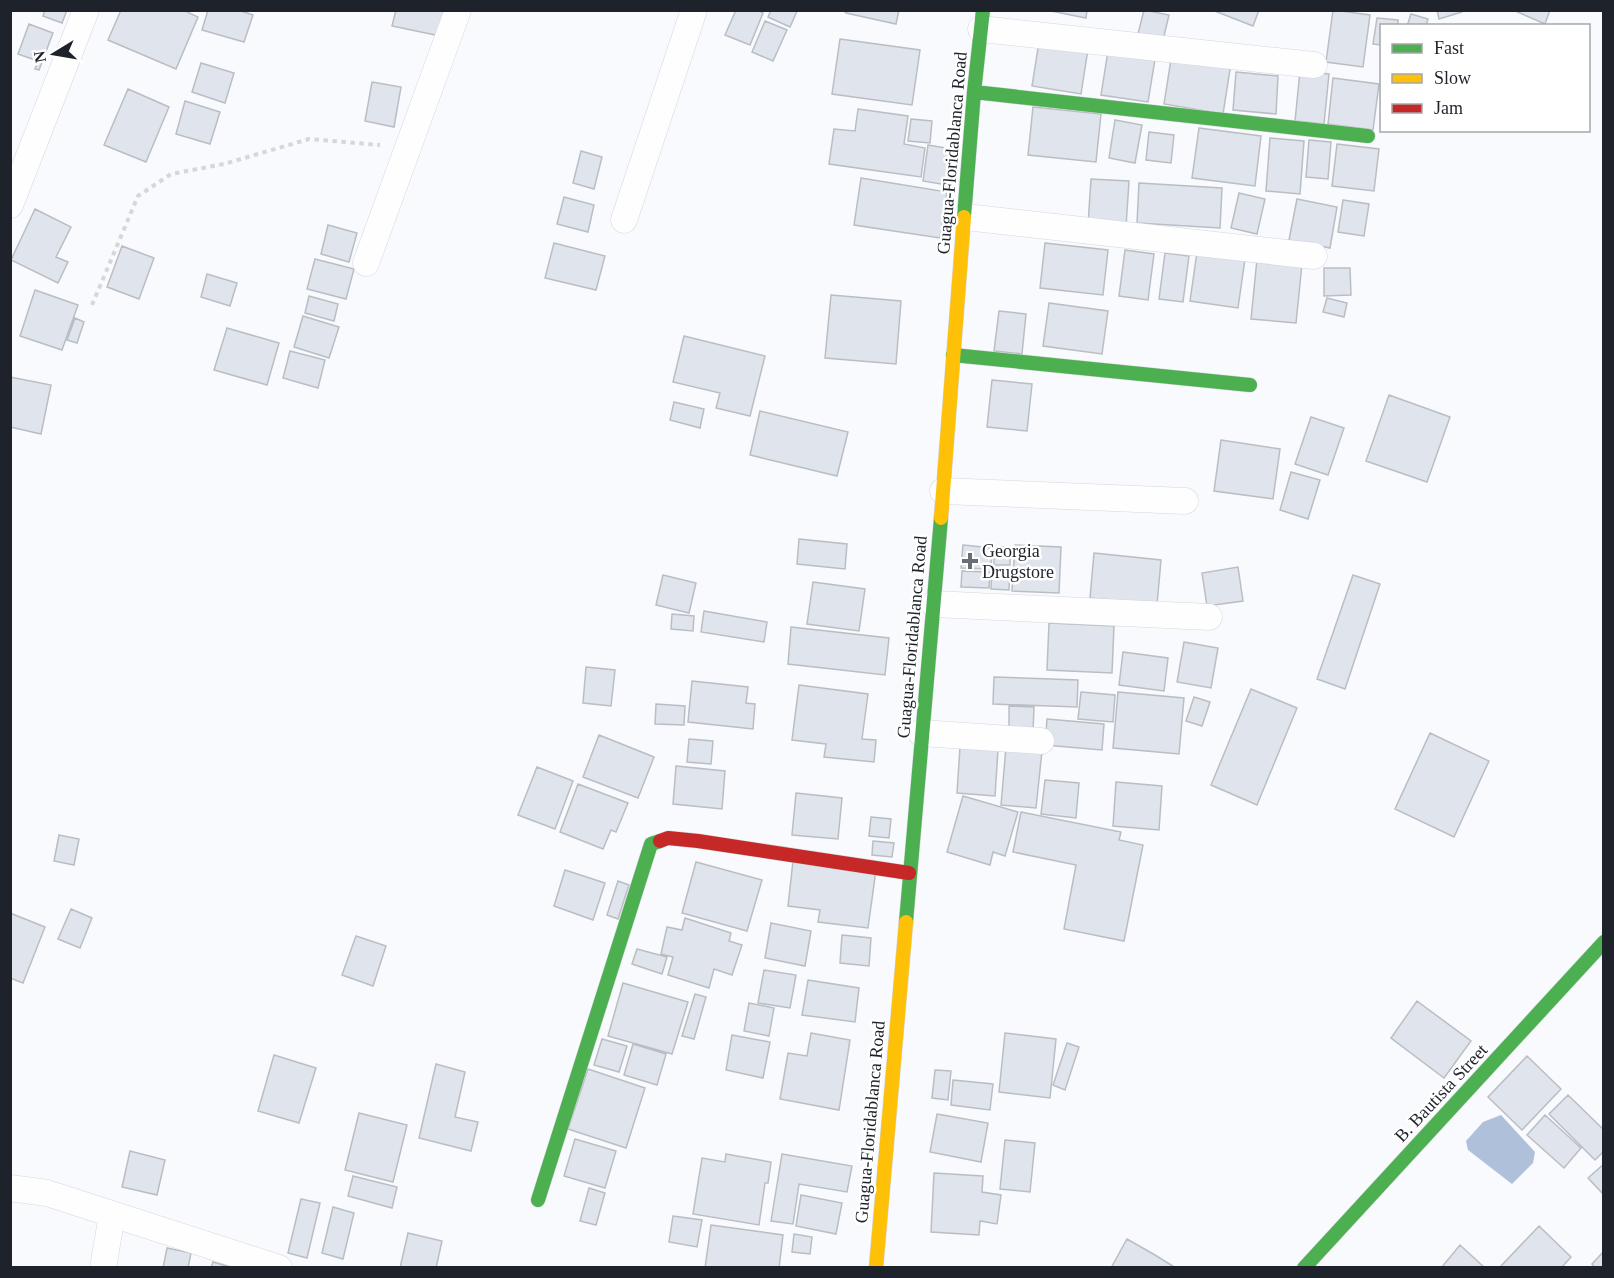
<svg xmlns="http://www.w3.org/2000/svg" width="1614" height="1278" viewBox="0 0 1614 1278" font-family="'Times New Roman',serif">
<rect width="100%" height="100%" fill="#f8fafd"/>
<path fill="#afc0da" d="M1501,1115L1535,1152L1533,1163L1512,1184L1468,1150L1466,1141L1483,1122Z"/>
<path fill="#dfe4ed" stroke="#babec3" stroke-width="1.5" d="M45,10H67L62,23L43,16Z
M121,10H183L198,17L176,69L108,40Z
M208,10H238L253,15L244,42L202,30Z
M396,10H451L445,37L392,26Z
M736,10H758L763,13L750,45L725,35Z
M771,10H795L797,11L790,27L768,17Z
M843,10H899L896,24L846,13Z
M1046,10H1087L1086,18Z
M1144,10L1169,15L1163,40L1138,34Z
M1212,10H1259L1253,26Z
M1333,10L1370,15L1363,67L1326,62Z
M1437,10H1462V12L1439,19Z
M1513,10H1550L1545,24Z
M1411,14L1428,19L1426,26H1407Z
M1377,18L1398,20V26H1382V45L1373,44Z
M765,21L787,30L773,61L752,52Z
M29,24L53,33L39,70L35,69L38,61L18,54Z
M840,39L920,50L912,105L832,94Z
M1039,42L1088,49L1081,94L1032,86Z
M1108,51L1155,59L1148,102L1101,95Z
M1172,53L1231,63L1223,114L1164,104Z
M201,63L234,73L225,103L192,92Z
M1300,71L1329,74L1324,124L1295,121Z
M1236,72L1278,76L1276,114L1233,110Z
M1333,78L1379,84L1373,130L1328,124Z
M372,82L401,87L394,127L365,121Z
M128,89L169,107L146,162L104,145Z
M185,101L220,112L210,144L176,134Z
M1033,107L1101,114L1096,162L1028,155Z
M858,109L908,116L904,144L925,148L921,177L829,164L834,129L855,131Z
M911,119L932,121L930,143L908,141Z
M1115,120L1142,125L1135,163L1109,158Z
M1199,128L1261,136L1255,186L1192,178Z
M1149,132L1174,135L1171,163L1146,160Z
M1270,138L1304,141L1300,194L1266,191Z
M1309,140L1331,142L1328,179L1306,177Z
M1337,144L1379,149L1374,191L1332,186Z
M928,145L958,150L952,186L923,181Z
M581,151L602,157L594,189L573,183Z
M861,178L947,192L940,238L854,225Z
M1091,179L1129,181L1126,227L1088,225Z
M1139,183L1222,188L1220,228L1137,223Z
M1239,193L1265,199L1257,234L1231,228Z
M564,197L594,205L588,232L557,224Z
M1297,199L1337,207L1330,248L1289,240Z
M1343,200L1369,204L1364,236L1338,232Z
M35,209L71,227L56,257L68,262L58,283L11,260Z
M328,225L357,233L349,262L321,254Z
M554,243L605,256L596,290L545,278Z
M1045,243L1108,250L1103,295L1040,288Z
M122,246L154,258L139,299L107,287Z
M1125,250L1154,254L1148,300L1119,296Z
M1197,252L1245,259L1238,308L1190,301Z
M1165,253L1189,256L1183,302L1159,299Z
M315,259L354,269L346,299L307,289Z
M1257,259L1302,264L1296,323L1251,319Z
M1324,268H1350L1351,295L1324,296Z
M207,274L237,283L230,306L201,297Z
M35,290L78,305L62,350L20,336Z
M831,295L901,301L896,364L825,358Z
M309,296L338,304L334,321L305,313Z
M1327,298L1347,303L1344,317L1323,312Z
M1049,303L1108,311L1102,354L1043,346Z
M999,311L1026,314L1022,354L994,351Z
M303,316L339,327L329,358L294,347Z
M75,318L84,322L77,343L67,340Z
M227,328L279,343L267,385L214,370Z
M684,336L765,356L750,416L716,408L720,393L673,382Z
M290,351L325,360L318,388L283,378Z
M10,377L51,385L41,434L10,427Z
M992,380L1032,384L1027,431L987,427Z
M1389,395L1450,417L1427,482L1366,461Z
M674,402L704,409L700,428L670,420Z
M760,411L848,432L837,476L750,455Z
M1311,417L1344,428L1328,475L1295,464Z
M1221,440L1280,449L1273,499L1214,491Z
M1291,472L1320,480L1308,519L1280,510Z
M799,539L847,544L845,569L797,564Z
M963,545L992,548L991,569L961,568Z
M1015,545L1061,547L1059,593L1012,591Z
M994,547H1010V565H994Z
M1094,553L1161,560L1157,605L1090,598Z
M992,567L1010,568L1009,590L991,589Z
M1238,567L1243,601L1207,606L1202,573Z
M962,571L990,572L989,588L961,587Z
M663,575L696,583L689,613L656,605Z
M1353,575L1380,584L1345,689L1317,679Z
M813,582L865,589L859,631L807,624Z
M704,611L767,622L764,642L701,632Z
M672,614L694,616L693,631L671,629Z
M1049,623L1114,626L1112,673L1047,670Z
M791,627L889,638L885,675L788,664Z
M1184,642L1218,648L1211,688L1177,682Z
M1123,652L1168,658L1164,691L1119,685Z
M586,667L615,670L611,706L583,703Z
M994,677L1078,680L1077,707L993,704Z
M692,681L748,687L746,703L755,704L753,729L688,722Z
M799,685L868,694L862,739L876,740L874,762L824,757L826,744L792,740Z
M1251,689L1297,708L1257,805L1211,785Z
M1081,692L1115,695L1113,722L1078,719Z
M1118,692L1184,698L1179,754L1113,748Z
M1194,697L1210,702L1202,726L1186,721Z
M656,704L685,706L684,725L655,724Z
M1009,706L1034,707L1033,732L1009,731Z
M1047,719L1104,724L1102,750L1045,745Z
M1430,733L1489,761L1454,837L1395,809Z
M599,735L654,757L638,798L583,777Z
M689,739L713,741L711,764L687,762Z
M960,747L998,750L995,796L957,793Z
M1006,747L1042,751L1036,808L1001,805Z
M676,766L725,771L722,809L673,804Z
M537,767L573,781L555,829L518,815Z
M1045,780L1079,783L1076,818L1041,814Z
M1116,782L1162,786L1159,830L1113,826Z
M578,784L628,803L616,832L611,830L603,849L560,832Z
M796,793L842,798L838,839L792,835Z
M963,796L1018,812L1005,856L993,852L990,865L947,852Z
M1021,812L1121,832L1119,840L1143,845L1124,941L1064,929L1076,865L1013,852Z
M871,817L891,819L889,838L869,836Z
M59,835L79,839L74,865L54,861Z
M873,841L894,843L892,857L872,855Z
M793,861L876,870L868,928L818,922L820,910L788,906Z
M696,862L762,880L747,931L682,913Z
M565,870L605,883L593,920L554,906Z
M618,881L629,885L618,919L607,915Z
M71,909L92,918L80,948L58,939Z
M10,913L45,927L23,983L10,978Z
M685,918L731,933L729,941L742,945L732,975L714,969L709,988L668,975L673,957L661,954L667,927L682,930Z
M771,923L811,931L805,966L765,958Z
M842,935L871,938L869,966L840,963Z
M356,936L386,946L373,986L342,975Z
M637,949L667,957L662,974L632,964Z
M764,970L796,975L790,1008L758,1003Z
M808,980L859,988L855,1022L802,1015Z
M623,983L688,1002L672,1054L608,1036Z
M695,994L706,997L694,1039L682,1036Z
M1417,1001L1471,1041L1444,1078L1391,1038Z
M749,1003L774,1008L769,1036L744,1031Z
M811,1033L850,1040L839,1110L780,1099L788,1053L807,1056Z
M1005,1033L1056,1039L1050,1098L999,1092Z
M732,1035L770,1042L763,1078L726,1070Z
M602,1039L627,1046L619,1072L594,1065Z
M1067,1043L1079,1047L1065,1090L1053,1085Z
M633,1044L666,1054L657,1085L624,1075Z
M274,1055L316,1068L299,1123L258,1111Z
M1527,1056L1561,1089L1522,1130L1488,1097Z
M436,1064L465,1072L455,1117L478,1122L471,1151L419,1138Z
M588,1069L645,1088L626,1148L568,1129Z
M935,1070L951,1071L948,1100L932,1098Z
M953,1080L993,1084L990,1110L951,1105Z
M1568,1095L1604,1130V1151L1595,1160L1549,1114Z
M359,1113L407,1125L393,1182L345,1170Z
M937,1114L988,1123L981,1162L930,1152Z
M1545,1115L1581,1148L1564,1168L1527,1135Z
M575,1139L616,1151L605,1188L564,1176Z
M1005,1140L1035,1143L1030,1192L1000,1189Z
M130,1151L165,1160L157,1195L122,1187Z
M726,1154L771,1162L768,1183H765L759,1225L693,1214L702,1158L725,1162Z
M782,1154L852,1166L847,1192L799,1184L793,1224L771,1221Z
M1604,1164V1195L1588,1178Z
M934,1173L983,1176L982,1192L1001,1195L997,1224L980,1221L979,1235L931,1232Z
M353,1176L397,1187L392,1208L348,1196Z
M589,1188L605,1193L596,1225L580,1221Z
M801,1195L842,1203L836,1234L796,1226Z
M301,1199L320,1203L307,1258L288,1253Z
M333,1207L354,1213L343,1259L322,1253Z
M673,1216L702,1220L697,1247L669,1242Z
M711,1225L783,1235L779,1268H705Z
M1539,1226L1571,1257L1561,1268H1502L1501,1266Z
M408,1233L442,1241L436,1268H400Z
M794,1234L812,1237L810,1254L792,1252Z
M1127,1239L1155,1255L1176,1268H1111Z
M1460,1245L1485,1268H1441Z
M167,1248L191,1253L188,1268H163Z
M1604,1251V1268H1595L1592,1264Z
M213,1262L234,1268H211Z"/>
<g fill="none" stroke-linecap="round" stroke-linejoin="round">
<g stroke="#d3d7dd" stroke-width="27">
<path id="street" d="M981,29L1314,65
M10,205L86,10
M966,217L1314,256
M624,220L694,10
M366,263L458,10
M943,491L1185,501
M934,604L1209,617
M921,733L1041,741
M10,1188L47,1193L279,1268
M103,1268L112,1215"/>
</g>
<g stroke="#d3d7dd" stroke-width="15">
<path id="fast" d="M974,92L1368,136
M964,217L974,92L983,10
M953,355L1250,385
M906,922L941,518
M538,1200L651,844L660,841
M1304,1268L1604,942"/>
</g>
<g stroke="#d3d7dd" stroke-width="15">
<path id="slow" d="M941,518L964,217
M876,1268L906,922"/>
</g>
<g stroke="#d3d7dd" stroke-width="15">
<path id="jam" d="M660,841L668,838L698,841L909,873"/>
</g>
<path stroke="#d6d7d8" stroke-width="4" stroke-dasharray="4.5 4.5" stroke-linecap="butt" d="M92,305L138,196L171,174L224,164L309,139L380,145"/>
<use href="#street" stroke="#fefeff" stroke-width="26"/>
<use href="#fast" stroke="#4caf50" stroke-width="14"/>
<use href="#slow" stroke="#ffc107" stroke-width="14"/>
<use href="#jam" stroke="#c62828" stroke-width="14"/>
</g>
<path fill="#6a6e74" stroke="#fff" stroke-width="2" d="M967 552h6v6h6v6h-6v6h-6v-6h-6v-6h6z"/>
<g text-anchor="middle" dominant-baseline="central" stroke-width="5" stroke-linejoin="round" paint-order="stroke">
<g font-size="18" fill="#1e232b" stroke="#fff">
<text transform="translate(952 153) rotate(-85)">Guagua-Floridablanca Road</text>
<text transform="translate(912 637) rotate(-85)">Guagua-Floridablanca Road</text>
<text transform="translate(1441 1093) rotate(-47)">B. Bautista Street</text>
<text transform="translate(870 1122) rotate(-85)">Guagua-Floridablanca Road</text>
</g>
<g font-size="18" fill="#1e232b" stroke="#fff" text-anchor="start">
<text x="982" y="551">Georgia<tspan x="982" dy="21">Drugstore</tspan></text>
</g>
</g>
<rect width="1614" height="1278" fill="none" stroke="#1e232b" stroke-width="24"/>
<rect x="1380" y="24" width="210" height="108" fill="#ffffff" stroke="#a5a7aa" stroke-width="1.5"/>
<rect x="1392" y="44" width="30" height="9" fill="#4caf50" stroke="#a5a7aa" stroke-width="1.5"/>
<text x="1434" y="54" font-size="18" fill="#1e232b">Fast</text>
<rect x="1392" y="74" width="30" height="9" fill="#ffc107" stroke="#a5a7aa" stroke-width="1.5"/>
<text x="1434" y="84" font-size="18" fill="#1e232b">Slow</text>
<rect x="1392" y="104" width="30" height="9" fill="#c62828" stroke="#a5a7aa" stroke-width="1.5"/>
<text x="1434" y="114" font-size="18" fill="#1e232b">Jam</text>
<g transform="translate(54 54) rotate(259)" stroke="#ffffff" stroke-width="4.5" paint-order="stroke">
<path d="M0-4.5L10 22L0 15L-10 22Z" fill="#1e232b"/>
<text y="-9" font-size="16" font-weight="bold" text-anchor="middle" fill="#1e232b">N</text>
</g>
</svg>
